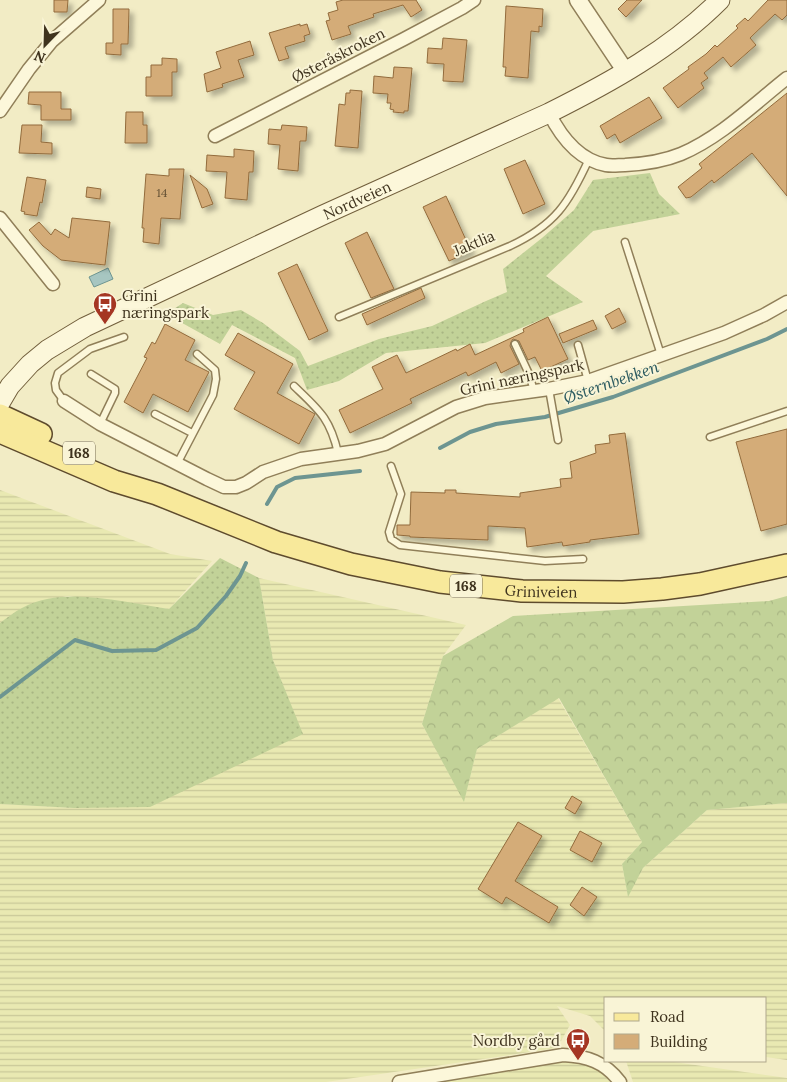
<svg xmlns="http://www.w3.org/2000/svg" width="787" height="1082" viewBox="0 0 787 1082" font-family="Lora,serif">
<defs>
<pattern id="farmland-rules" width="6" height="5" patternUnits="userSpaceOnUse" patternTransform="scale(1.25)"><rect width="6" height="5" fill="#e9e9b2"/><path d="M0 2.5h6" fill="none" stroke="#c9c899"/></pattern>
<pattern id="grass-dots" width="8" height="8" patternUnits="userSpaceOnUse" patternTransform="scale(1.25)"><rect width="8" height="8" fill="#c2d298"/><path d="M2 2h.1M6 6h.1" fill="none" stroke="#a8b583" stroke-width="1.8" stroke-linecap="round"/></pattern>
<pattern id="forest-crowns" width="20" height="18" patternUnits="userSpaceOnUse" patternTransform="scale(1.25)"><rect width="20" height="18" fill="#c2d298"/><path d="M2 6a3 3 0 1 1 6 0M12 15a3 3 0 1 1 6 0" fill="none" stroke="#a8b583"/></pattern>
<filter id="shadow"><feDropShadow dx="4.5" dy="4.5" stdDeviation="2.5" flood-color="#0004"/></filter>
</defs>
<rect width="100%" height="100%" fill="#f2ecc5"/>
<path fill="url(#farmland-rules)" d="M0,490L170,554L212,561L169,609L68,596L45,600L23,608L0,623Z
M259,578L466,625L443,656L422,724L464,801L477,749L558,698L642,842L622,864L628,896L643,868L707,810L787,803V1060L766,1057V998H606V1032L590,1016L557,1006L570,1025L557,1048L326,1082H0V804L74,808L302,734L273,660Z
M586,1061L611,1077L613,1082H416L552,1062Z
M626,1061H667L787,1078V1082H633Z"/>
<path fill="url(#grass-dots)" d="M650,173L659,194L680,214L593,231L546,276L583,302L485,343L386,353L339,381L307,390L295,358L232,325L220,344L166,314L183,303L213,315L241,310L263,323L300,351L308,366L379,339L432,326L486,301L507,292L503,269L542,238L574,210L593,180Z
M220,558L259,578L273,660L303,734L150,807L74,808L0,804V623C7,618 14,612 22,608C65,585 124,603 169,609Z"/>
<path fill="url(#forest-crowns)" d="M787,596V803L707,810L643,868L628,897L622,864L642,842L559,698L477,749L464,802L422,724L443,656L513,616L769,601Z"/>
<path fill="#a7c6c1" stroke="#6d9591" d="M108,268L113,279L94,287L89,277Z"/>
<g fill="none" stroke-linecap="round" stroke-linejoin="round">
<path stroke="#6d9591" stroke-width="4" d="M440,448L470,432L496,424L545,417L613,397L767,339L787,329
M267,504L277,487L295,478L360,471
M0,697L75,640L112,651L156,650L197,628L226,596L240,576L246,563"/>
</g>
<path fill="#d4ac78" stroke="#926b3c" filter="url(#shadow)" d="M54,0H68L67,12H54Z
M343,0H416L422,10L411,17L403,5L373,14L374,17L348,26L351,34L332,40L326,21L330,20L328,13L338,10L336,2Z
M627,0H642L626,17L618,9Z
M768,0H787V15L782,20L775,14L750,38L756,45L731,67L723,57L704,73L708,78L701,83L704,88L678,108L663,88L689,69L688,67L706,54L715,45L717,47L738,28L736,26L745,18L748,21Z
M506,6L543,9L542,27L539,26V32L531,31L528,78L505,76L506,67H503Z
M113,9H129L128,44H121V55L106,54V43H113Z
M300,24V26L307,24L310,34L304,36L305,41L285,47L289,58L279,61L269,33Z
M443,38L467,40L463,82L443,81L444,64L427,63L428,48L442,49Z
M250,41L254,55L238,60L244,77L222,84L223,87L207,92L204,74L221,68L216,52Z
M162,58L177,59V72H172V96H146V77H151V65H162Z
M394,67L412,68L408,111H404V113L393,112L394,110L390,109L391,103H387L388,94L373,93L374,76L393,78Z
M350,90L362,91L358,148L335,146L339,104L345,105L346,93H350Z
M29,92H61V109H71V120H41V105L28,104Z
M787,93V196L752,153L714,183L712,180L691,197L686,198L678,187L702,168L699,164Z
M649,97L662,118L620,143L615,134L607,139L600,126Z
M126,112H143V125H147V143H125Z
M22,125H42L41,142L52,143V154L19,153Z
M282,125L307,127L306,141H300L298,171L278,169L280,145L268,144L269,129L281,130Z
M234,149L254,151L253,172H249L247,200L225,198L227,172L206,171L207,155L234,157Z
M525,160L545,204L523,214L504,169Z
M169,169H184L180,219L161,218L159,244L143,242L144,228H142L146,174L169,176Z
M190,175L207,189L213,204L202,208Z
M27,177L46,180L42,203L40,202L37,216L24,214L25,212L21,211Z
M87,187L101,189L100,199L86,197Z
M446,196L471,251L449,261L423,207Z
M72,218L110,222L105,265L61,260L43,246L29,230L39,222L51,235L55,229L69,238Z
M367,232L394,289L371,298L345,243Z
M297,264L328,331L309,340L278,273Z
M421,288L425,298L367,325L362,314Z
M619,308L626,322L612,329L605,316Z
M548,317L568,359L542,371L535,357L528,360L519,341L513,339L511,342L510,346L519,364L501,373L496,362L468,376L466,372L410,399L412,403L350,433L339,410L383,389L372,367L397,355L406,373L456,349L457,351L470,344L475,355L524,332L523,329Z
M593,320L597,329L563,343L559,334Z
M165,324L195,340L185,360L209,372L188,412L153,394L143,413L124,402L147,358L144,357L152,342L155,344Z
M238,333L293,364L277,393L315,414L299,444L234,409L255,372L225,355Z
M787,429V524L761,531L736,442Z
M625,433L639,534L590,540V542L563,546L562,542L527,547L525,528L488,526V540L410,537V536L397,535V525H410L411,492L445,493V490H456V493L520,497V493L561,487L560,479L572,478L570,462L596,453L595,445L610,443L609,435Z
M572,796L582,802L575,814L565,808Z
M518,822L542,836L515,881L558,907L549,923L506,897L502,904L478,889Z
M580,831L602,843L592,862L570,850Z
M582,887L597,897L584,916L570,905Z"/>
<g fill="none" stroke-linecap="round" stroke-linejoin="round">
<g stroke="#907f59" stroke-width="9">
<path id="service" d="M625,242L661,355
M339,317L510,246C555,225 569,203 589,159
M515,344L529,374L534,391
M578,345L588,381
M91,374L115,389V393L100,424
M294,386C319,410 330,418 338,453
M549,389L558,440
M64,401L56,390L55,383L58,373L90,349L124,337
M155,414L192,433
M710,437L787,411
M177,464L213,395L216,379L215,370L197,354
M391,466L401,494L389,532L391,539L400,545L545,561L583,559"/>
</g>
<g stroke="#907f59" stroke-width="15">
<path id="minor" d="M0,111L29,69L52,41L99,0
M549,113C561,137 578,160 606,165C612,166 619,165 625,165C644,164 664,161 681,154C721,137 754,104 787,78
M215,136L404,39L462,8L474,0
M0,218L53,284
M64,401L100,424L207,479L224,487H236L246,483L263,472L301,459L358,451L385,444L456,407L485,398L549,389L588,381L724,333L764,315L787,302
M399,1082L563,1055C587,1056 605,1062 620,1082"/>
</g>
<g stroke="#907f59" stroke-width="19">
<path id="tertiary" d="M578,0L626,72"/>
</g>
<g stroke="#725f3c" stroke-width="21">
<g id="secondary">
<path id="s1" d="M0,403L10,386L30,364L47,350L85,327L323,215L549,113C611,82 671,49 720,0"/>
</g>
</g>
<g stroke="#5e4b2d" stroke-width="24">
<g id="primary">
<path d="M0,415L41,434"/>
<path id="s2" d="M0,432L114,481L157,494L276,542L351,564L440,582L522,591L623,592L662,589L700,584L787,565"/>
</g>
</g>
<use href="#service" stroke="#fcf7da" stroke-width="6"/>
<use href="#minor" stroke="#fcf7da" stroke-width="12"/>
<use href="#tertiary" stroke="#fcf7da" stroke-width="16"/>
<use href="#secondary" stroke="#fcf7da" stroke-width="19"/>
<use href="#primary" stroke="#f8e99b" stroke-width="21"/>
</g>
<defs>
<g id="bus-pin" transform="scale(1.25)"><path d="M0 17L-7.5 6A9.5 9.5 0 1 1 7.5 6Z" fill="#a53623" stroke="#f9f4d6"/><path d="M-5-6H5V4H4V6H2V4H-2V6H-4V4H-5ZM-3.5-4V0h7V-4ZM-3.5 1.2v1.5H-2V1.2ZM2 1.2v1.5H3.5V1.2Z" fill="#fff"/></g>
</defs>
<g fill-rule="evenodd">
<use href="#bus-pin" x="105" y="304"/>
<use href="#bus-pin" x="578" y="1040"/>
</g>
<g text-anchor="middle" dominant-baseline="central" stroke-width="4" stroke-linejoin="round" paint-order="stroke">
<g font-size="12" fill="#645134">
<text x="162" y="192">14</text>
</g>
<g fill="#f9f4d6" stroke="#776d55" stroke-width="1">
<rect x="63" y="441.5" width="32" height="23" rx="4"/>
<rect x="450" y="574.5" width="32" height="23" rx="4"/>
</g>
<g font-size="14" font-weight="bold" fill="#3f331e">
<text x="79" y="453">168</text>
<text x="466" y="586">168</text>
</g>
<g font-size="15" fill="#3f331e" stroke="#f9f4d6">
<text transform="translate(338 55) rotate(-27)">Østeråskroken</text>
<text stroke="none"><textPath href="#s1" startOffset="416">Nordveien</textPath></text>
<text transform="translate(474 243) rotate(-23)">Jaktlia</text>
<text transform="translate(522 377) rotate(-12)">Grini næringspark</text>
<text stroke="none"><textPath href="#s2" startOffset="568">Griniveien</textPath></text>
</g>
<g font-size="15" fill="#3f331e" stroke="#f9f4d6" text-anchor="start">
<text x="122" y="295">Grini<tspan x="122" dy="17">næringspark</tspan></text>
<text x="560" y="1040" text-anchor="end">Nordby gård</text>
</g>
<g font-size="16" font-style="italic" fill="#2c5b60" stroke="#f9f4d6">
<text transform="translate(611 382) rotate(-19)">Østernbekken</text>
</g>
</g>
<rect x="604" y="997" width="162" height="65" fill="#f9f4d6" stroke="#afa78c"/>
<rect x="614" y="1013" width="25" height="8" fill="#f8e99b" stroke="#afa78c"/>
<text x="650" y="1022" font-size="15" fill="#3f331e">Road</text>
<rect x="614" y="1034" width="25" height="15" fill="#d4ac78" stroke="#afa78c"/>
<text x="650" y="1047" font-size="15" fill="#3f331e">Building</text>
<g transform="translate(45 45) rotate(203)" stroke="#f9f4d6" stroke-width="4" paint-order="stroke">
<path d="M0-4L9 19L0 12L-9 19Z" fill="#3f331e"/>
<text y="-8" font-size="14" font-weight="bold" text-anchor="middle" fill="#3f331e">N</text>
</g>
</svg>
